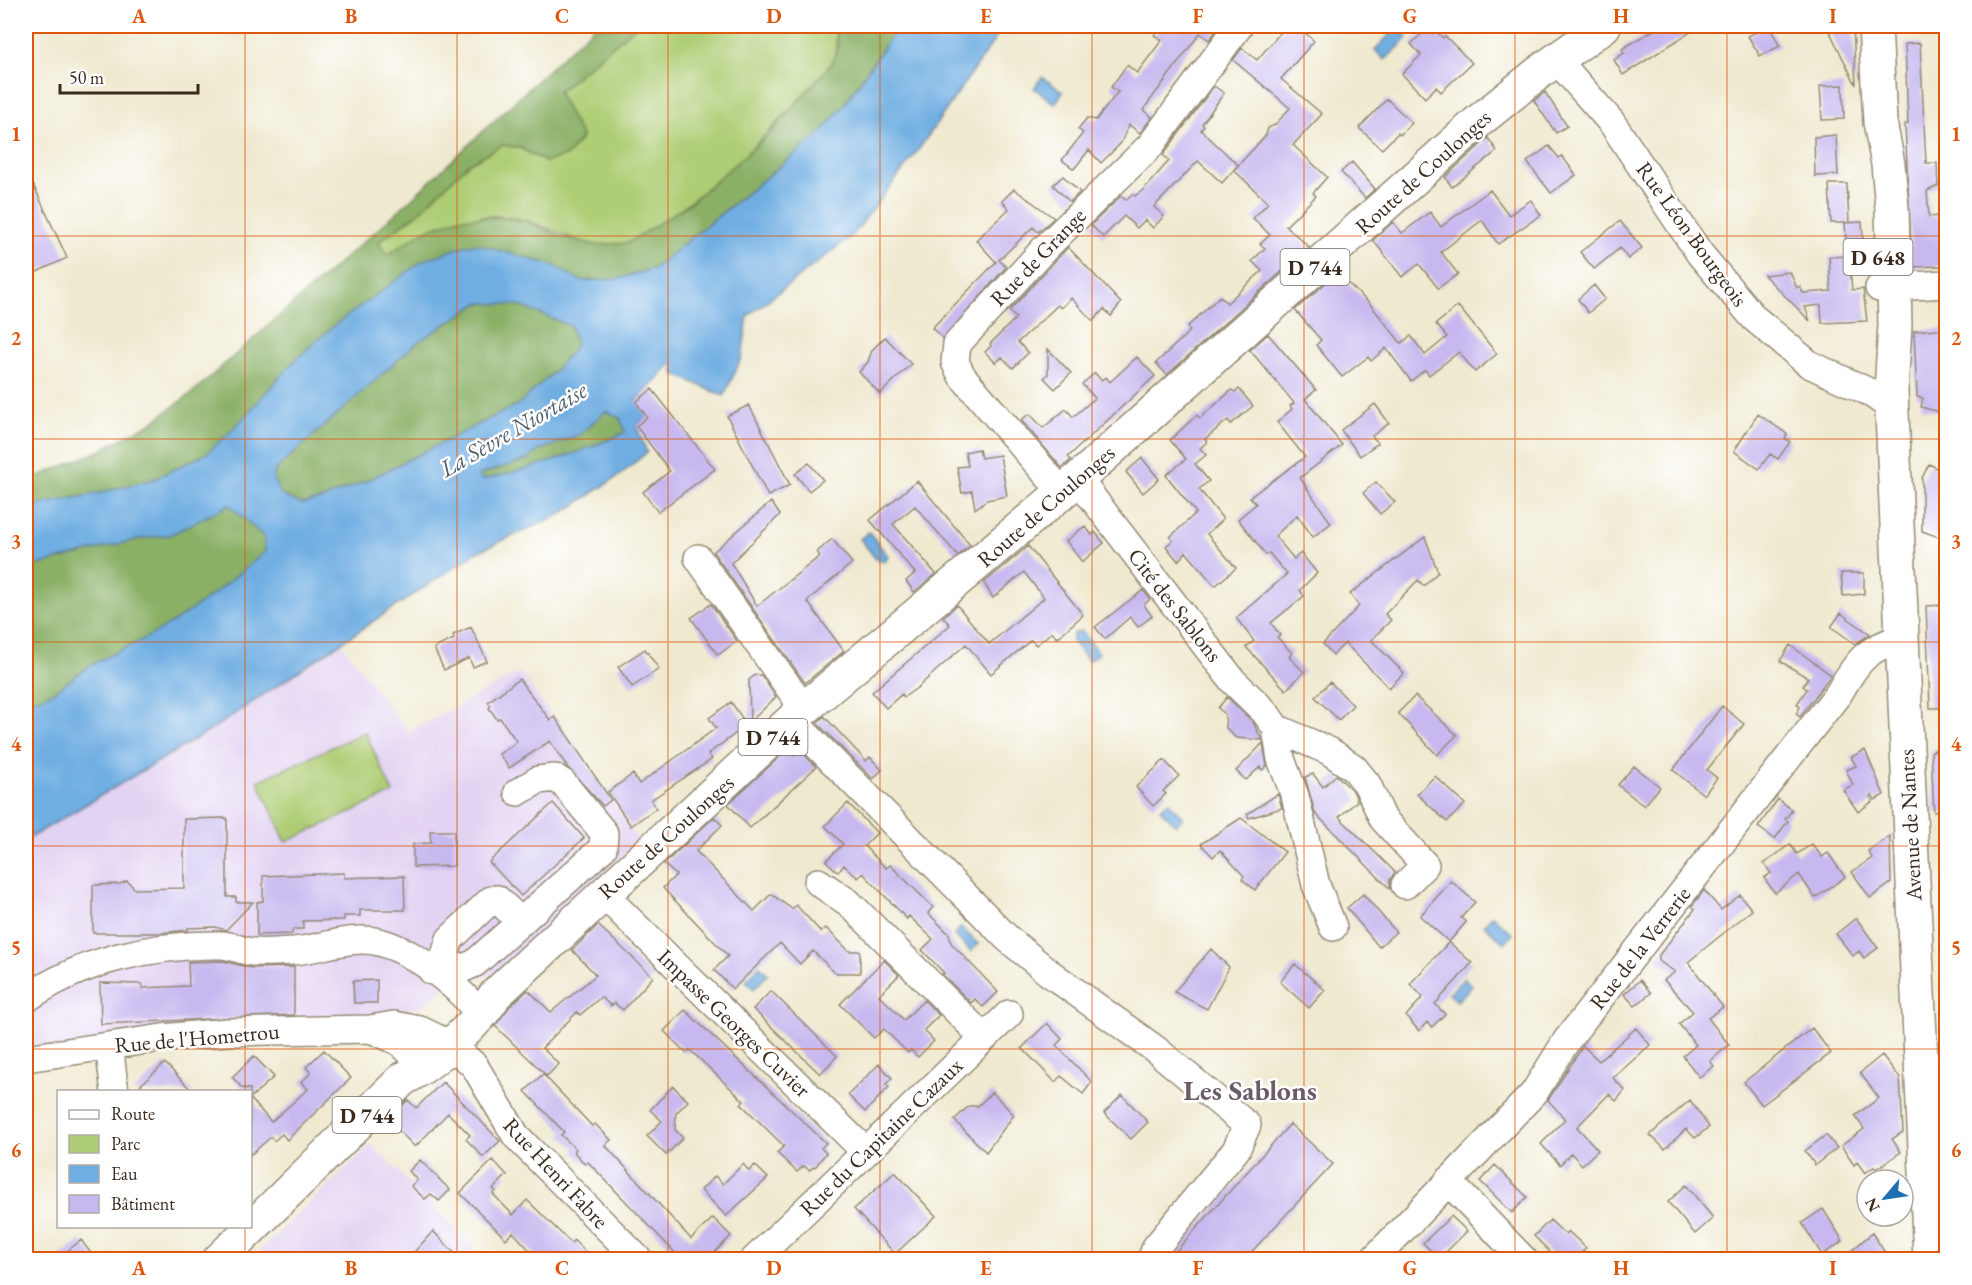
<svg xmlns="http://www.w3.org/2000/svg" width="1972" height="1285" viewBox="0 0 1972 1285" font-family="'EB Garamond',serif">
<rect width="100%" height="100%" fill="#fff"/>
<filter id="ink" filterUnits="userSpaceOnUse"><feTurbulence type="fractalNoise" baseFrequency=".0167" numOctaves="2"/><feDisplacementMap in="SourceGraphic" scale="12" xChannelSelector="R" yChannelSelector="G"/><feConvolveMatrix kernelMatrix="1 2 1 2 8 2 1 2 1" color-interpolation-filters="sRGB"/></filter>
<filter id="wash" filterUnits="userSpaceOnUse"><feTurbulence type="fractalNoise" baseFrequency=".008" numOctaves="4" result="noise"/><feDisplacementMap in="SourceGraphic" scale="24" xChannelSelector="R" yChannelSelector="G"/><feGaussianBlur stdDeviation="1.35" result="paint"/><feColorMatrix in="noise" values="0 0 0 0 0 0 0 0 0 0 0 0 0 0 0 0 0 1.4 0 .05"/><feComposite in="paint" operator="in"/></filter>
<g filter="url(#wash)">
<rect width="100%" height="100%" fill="#efe9cf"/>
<path fill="#e3d3f2" d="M342,644L408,732L521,672L639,841L496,973L441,990L420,1007L369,1019L26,1051V840L209,731Z
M371,1144L486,1259L250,1260L361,1154Z"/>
<path fill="#aecd74" stroke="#747c49" stroke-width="1.5" d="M636,26H834C836,39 838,48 833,60C828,72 815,82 806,92C762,141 714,188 658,224C649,230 637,240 627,243C590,254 561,230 527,221C474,206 431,227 387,255L377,243L416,215L468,164L502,145L520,148L546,162L582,137L558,92Z
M365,732L393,793L286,842L258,781Z"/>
<path fill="#8ab066" stroke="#626d42" stroke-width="1.5" d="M595,26H636L558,92L582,137L568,155L546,162L520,148L502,145L468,164L416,215L378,242L387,255L424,231L460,218L495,217L527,221L560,236L595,245L628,243L690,203L768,135L832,63L838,46L834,26H898L844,105L821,133L654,268L618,279L581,281L548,316L571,326C581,363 620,425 647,452L620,475L561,514L477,552L209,731L26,840V481L97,452L151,423L193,392L395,214Z"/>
<path fill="#6faee2" stroke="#556c80" stroke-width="1.5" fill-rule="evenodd" d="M898,26H1004L919,149L853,235L748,316L742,357L724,396L674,374V362L636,401L647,417L636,426L647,452L620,475L561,514L477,552L209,731L26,840V700C55,698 69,678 93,664C118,650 146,640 170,624C204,603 234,577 265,552L264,537L229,505L170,535L139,539L26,568V507L95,494L154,479L207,453L232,430L297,358L336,324L424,260L464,246L477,244L555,266L581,281L618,279L654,268L821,133L844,105ZM479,303L518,305L571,326L576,345L556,370L519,404L368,480L323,499L302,504L281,495L274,480L275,470L419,341ZM606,411L620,418L625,432C579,454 531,469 482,480L479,475L526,460L538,451L579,435Z
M1397,27L1408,38L1385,60L1375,50Z
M1042,77L1063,92L1055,104L1034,88Z
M869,532L888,556L885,562L876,559L860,539Z
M1082,631L1099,653L1088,661L1071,640L1074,633Z
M1169,802L1183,818L1176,825L1160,809Z
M1492,916L1513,934L1504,943L1484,925Z
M961,927L978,944L971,952L954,935Z
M760,966L768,974L754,989L746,981Z
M1464,978L1472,986L1457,1001L1449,994Z"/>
<g id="blocks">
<path fill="#c7b9ef" d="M1161,26H1220L1209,40L1200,33L1143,110L1152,117L1140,133L1129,125L1121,143L1101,163L1089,150L1074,169L1062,160L1083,133L1078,129L1087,118L1096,120L1118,92L1111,87L1127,65L1137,73L1162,40L1154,35Z
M1286,26H1298L1314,41L1281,79L1322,114L1293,145L1327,177L1313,193L1316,196L1286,226L1309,247L1167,375L1156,363L1190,331L1187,327L1220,296L1227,303L1262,271L1252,261L1265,248L1260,244L1270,235L1253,218L1268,203L1234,170L1266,135L1268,128L1275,125L1290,108L1233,60L1242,48L1257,60Z
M1660,26H1700L1623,75L1614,60L1624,53L1622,49Z
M1769,26L1780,46L1760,56L1748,36Z
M1827,26H1853L1856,85Z
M1428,28L1432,33L1435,30L1443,38L1445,36L1472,63L1441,92L1436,87L1425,98L1402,74L1421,55L1411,44Z
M1920,43L1926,163H1937L1938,186L1927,191L1929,217L1947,215V233L1941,234L1943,266L1912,267L1905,124H1908L1905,44Z
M1843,85L1844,119L1822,120L1820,86Z
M1214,86L1224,93L1202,124L1204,126L1201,130L1238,165L1222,183L1198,161L1154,207L1164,216L1153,228L1145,220L1137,228L1124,216L1103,237L1091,225L1121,196L1126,200L1132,194L1135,196L1143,190L1169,161L1163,155Z
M1545,92L1567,126L1556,133L1534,101Z
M1387,99L1412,123L1400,135L1398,133L1382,149L1359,128Z
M1836,135L1838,175L1815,176L1814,137Z
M1488,138L1497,151L1452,187L1445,177Z
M1549,146L1559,158L1562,156L1576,175L1551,193L1527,162Z
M1352,162L1375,189L1365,198L1341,172Z
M26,169L67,258L26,277Z
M1063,176L1080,192L1070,202L1053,185Z
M1829,184H1847L1849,223H1831Z
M1014,189L1054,218L1038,232L1033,227L999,260L1006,267L943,339L932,328L996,262L976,240L1009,209L1002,201Z
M1490,190L1509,215L1531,200L1541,215L1498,244L1482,220L1441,252L1458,274L1438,288L1419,264L1402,277L1373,240L1393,222L1402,233L1430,212L1441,227Z
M1620,221L1642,248L1628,259L1620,248L1594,269L1580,252Z
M1862,222L1864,254L1849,255L1852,290L1863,289L1867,321L1822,323L1821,305L1805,307L1810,321L1764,275L1790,272L1797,288L1800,286L1803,293L1831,291L1829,257L1847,256L1845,223Z
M1068,247L1121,303L1111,316L1104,309L1093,321L1071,298L1061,308L1058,305L1018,342L1028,353L1013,368L1002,357L996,363L985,352L991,346L990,344L1016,318L1009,311Z
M1337,273L1369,303L1401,343L1411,336L1425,355L1447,337L1436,324L1458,306L1497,354L1475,372L1459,352L1429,375L1425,370L1411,381L1386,348L1371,361L1368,357L1342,377L1316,345L1321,340L1295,310Z
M1594,285L1605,299L1588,313L1578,299Z
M1947,328V414L1921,407L1923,398L1917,397L1914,331Z
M1268,334L1316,390L1305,399L1342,445L1300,478L1331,523L1313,537L1297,515L1275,536L1294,559L1301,553L1317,573L1300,590L1304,596L1271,623L1280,635L1277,637L1292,653L1289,657L1304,672L1286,690L1246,647L1254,641L1236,618L1287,574L1269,553L1266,555L1238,519L1256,504L1250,497L1305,457L1277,422L1292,409L1290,406L1294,403L1250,350Z
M885,337L911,364L880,394L859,372L868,362L872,350Z
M1048,349L1071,373L1055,389L1044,378L1048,374Z
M1137,357L1155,376L1068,457L1071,460L1062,468L1021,420L1030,414L1043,428L1066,409L1073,417L1095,398L1082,384L1095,373L1101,380L1106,377L1110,382Z
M652,389L715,469L658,512L643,492L670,471L636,426L647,417L636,402Z
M1239,389L1253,406L1231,424L1228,420L1205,439L1207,442L1200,448L1206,455L1195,464L1209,481L1199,489L1223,519L1207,534L1236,568L1215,586L1186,552L1178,561L1166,546L1173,540L1170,537L1196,513L1166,475L1186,459L1170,440L1197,415L1200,418L1232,390L1235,392Z
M1375,404L1389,423L1372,436L1378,443L1360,456L1341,430Z
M749,405L790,485L768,496L727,416Z
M1758,414L1787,434L1785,438L1790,442L1778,459L1770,454L1759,469L1734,451Z
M979,449L981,458L1000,455L1007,496L987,500L975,509L972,491L962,493L957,467L968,466L965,452Z
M1142,458L1159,479L1143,493L1126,472Z
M809,463L823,480L809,491L795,474Z
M1929,464L1947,473V540L1922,531V478Z
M917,481L970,545L958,556L915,506L893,524L936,574L914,592L906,581L915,573L870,520Z
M1376,482L1395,502L1380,514L1363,493Z
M771,502L780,515L731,563L757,606L820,556L817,552L832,539L852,563L807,601L844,651L805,683L713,552Z
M1085,526L1092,535L1095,532L1104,543L1082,562L1066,541Z
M1425,537L1438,572L1424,586L1418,580L1385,614L1391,620L1371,640L1404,673L1389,688L1345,643L1333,655L1323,644L1359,606L1350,594Z
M1028,546L1083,615L1057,638L1052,632L1036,645L1031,640L991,674L966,644L917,688L904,697L902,694L886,708L872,692L950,625L943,617L957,605L989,644L1044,598L1024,572L993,598L984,583Z
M1841,573H1864V594L1843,596Z
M1143,590L1150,599L1144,605L1152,616L1138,627L1130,617L1105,639L1095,627Z
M711,604L737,641L718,655L691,618Z
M1944,605L1947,708H1930L1926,606Z
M1841,613L1850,620L1870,634L1855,644L1840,633L1831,627Z
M471,627L487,661L473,667L469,658L444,670L434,648L454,639L453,635Z
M1790,645L1831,675L1800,717L1796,714L1800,707L1797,704L1807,689L1803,686L1808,678L1780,661Z
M645,649L659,669L632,687L618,667Z
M755,675H761L776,697L750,722L749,680Z
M519,679L550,720L555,717L611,800L603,806L568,768L550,741L509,768L499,754L517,742L500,718L497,719L489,708L491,706L488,702Z
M1330,682L1353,705L1339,720L1315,697Z
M1415,696L1457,735L1437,755L1398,713Z
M1227,697L1253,722L1262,740L1236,738L1226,728L1225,714L1218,708Z
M731,702L747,725L708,754L712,759L651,800L656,808L631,826L608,792L633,774L639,784L678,756L716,728L709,718Z
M1722,706L1744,724L1707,770L1717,778L1704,795L1673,770Z
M824,716L866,761L870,757L882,770L873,779L817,723Z
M1263,743L1267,766L1262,770L1260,767L1246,780L1236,771Z
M1947,743V812H1934L1931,752Z
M788,749L794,756L801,751L816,767L750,828L728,804Z
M1865,750L1884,795L1875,800L1872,795L1870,797L1873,801L1858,812L1843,790L1853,785L1846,770L1856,766L1851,757Z
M1164,760L1179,776L1163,791L1166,794L1153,806L1136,787Z
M1634,766L1660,787L1644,806L1618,785Z
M1313,774L1323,787L1336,775L1354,792L1357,801L1339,817L1395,872L1390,880V889L1315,813L1305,777Z
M1435,776L1465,804L1447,822L1417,794Z
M1278,794L1282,808L1249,818L1247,814Z
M1778,799L1792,810L1785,819L1788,821L1775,839L1758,827Z
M553,803L584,838L521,896L489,862Z
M848,803L877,833L864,846L886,868L890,865L933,907L928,913L949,934L951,943L998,992L983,1007L975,999L971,1003L942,974L944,973L922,950L933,939L909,916L907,919L863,873L858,878L844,865L838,872L826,861L843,844L825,826Z
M714,817L722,825L696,851L754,911L771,894L792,909L796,905L821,932L826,928L849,951H860V973H835L813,951L800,964L780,943L733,989L714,970L728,956L663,888L676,875L664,864Z
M227,818V897H236V902H253L226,930L215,927L188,928V930L160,933H93V885L120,884L127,881L135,889L184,888V819Z
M1241,818L1285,852L1255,890L1242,879L1244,876L1220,850L1213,857L1201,844Z
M430,831H454V866L413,867V844L431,843Z
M1890,836L1891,883L1870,898L1852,872L1872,858L1868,851Z
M1790,844L1797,854L1812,844L1822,857L1828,853L1845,877L1815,898L1799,874L1775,893L1764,878L1771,873L1764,864Z
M344,873V878L404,876L405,910H360V916H344V920L303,921V929H293L292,934L257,935V902L263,901V876Z
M1451,881L1475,902L1461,918L1466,922L1449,942L1472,963L1435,1004L1445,1014L1432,1027L1427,1022L1419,1031L1406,1016L1423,997L1410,984L1449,942L1420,916Z
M1704,890L1721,910L1740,895L1752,910L1688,962L1723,1007L1708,1018L1729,1045L1710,1061L1714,1066L1699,1077L1683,1056L1696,1045L1679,1024L1693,1012L1664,980L1675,972L1659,961V955L1695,909L1692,906Z
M1363,894L1396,932L1379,947L1347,908Z
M1856,918L1878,948L1864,958L1859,951L1853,956L1836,934Z
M598,925L653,977L623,1010L614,1003L611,1006L601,997L580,1015L577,1012L542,1048L559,1064L547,1076L495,1026L509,1007L528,990L551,1012L596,975L572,950Z
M1211,949L1229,967L1207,1009L1174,992Z
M884,960L899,975L879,995L904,1020L924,1000L939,1015L924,1030L934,1041L918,1057L911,1050L908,1053L884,1029L874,1038L840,1004Z
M223,961L251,968L294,967V1015L101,1024L100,983L142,984V988L189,986L188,962Z
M1295,964L1325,990L1309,1008L1280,982Z
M377,980V1003H354L353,981Z
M1640,980L1651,993L1635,1006L1624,994Z
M771,991L837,1056L820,1074L753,1009Z
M685,1010L826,1143L821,1148L826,1153L816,1166L809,1170L804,1166L797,1172L777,1153L784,1146L741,1104L744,1101L690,1050L686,1053L664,1031Z
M1047,1023L1062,1039L1056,1045L1092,1082L1083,1094L1061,1076L1055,1082L1022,1048Z
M1636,1028L1650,1045L1613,1078L1625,1090L1616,1101L1609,1094L1577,1127L1598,1150L1582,1165L1571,1153L1560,1165L1541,1144L1565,1119L1548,1100L1583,1046L1599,1061Z
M1812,1028L1831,1053L1762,1105L1744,1082Z
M324,1050L351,1078L287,1140L282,1134L274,1141L271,1137L250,1155V1098L271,1122L308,1089L301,1082L311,1073L306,1067Z
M1882,1055L1900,1078L1903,1132L1892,1139L1901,1152L1876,1169L1874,1167L1865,1173L1857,1162L1854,1165L1841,1146L1864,1129L1855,1116L1879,1098L1860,1073Z
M254,1056L274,1077L250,1098V1089L242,1088L232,1077Z
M165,1063L193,1092H133Z
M879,1064L892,1078L886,1084L889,1087L865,1112L848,1095Z
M543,1074L592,1126L595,1124L611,1140L605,1145L691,1239L713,1218L731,1236L707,1260H682L588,1162L585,1164L574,1152L576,1149L561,1135L564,1132L525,1091Z
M443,1082L500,1141L483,1157L466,1139L470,1135L448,1113L415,1147L388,1120L408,1100L416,1108Z
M673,1086L688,1101L676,1113L675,1130L683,1138L666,1155L647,1136L662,1121L650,1110Z
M992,1092L1014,1115L986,1152L954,1120L969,1106H978Z
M1122,1095L1148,1122L1131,1139L1104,1113Z
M1690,1100L1709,1127L1695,1138L1686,1129L1665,1149L1650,1135Z
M1290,1124L1333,1164L1244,1260H1168Z
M1826,1135L1837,1148L1815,1165L1805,1151Z
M420,1160L450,1190L439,1201L431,1194L425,1199L411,1186L417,1180L409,1171Z
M493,1160L507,1175L493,1189L496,1191L493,1194L513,1215L527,1200L571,1243L574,1240L593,1260H539L513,1232L506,1239L460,1193Z
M743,1164L749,1171L755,1165L768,1178L726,1216L701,1190L715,1176L723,1184Z
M1495,1165L1527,1197L1512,1213L1480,1181Z
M895,1172L936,1216L895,1254L854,1209Z
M1686,1185L1713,1218L1695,1234L1668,1202Z
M1823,1209L1843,1241L1822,1255L1802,1223Z
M1451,1216L1467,1231L1439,1259L1423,1243Z
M1550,1220L1565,1234L1568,1231L1586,1248L1575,1260H1558L1534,1236Z
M433,1231L461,1260H407Z
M1872,1233L1890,1260H1841Z
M81,1240L96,1260H56Z"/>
</g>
</g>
<g filter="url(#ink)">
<use href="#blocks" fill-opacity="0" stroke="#958a76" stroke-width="1.5"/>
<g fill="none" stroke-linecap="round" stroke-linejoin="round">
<g stroke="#958a76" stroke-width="30">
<path id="minor" d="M1556,59L1612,123L1700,254L1754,318L1809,364L1869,392L1892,408
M1879,288L1946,284
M1078,479L1233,681L1265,712L1276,728L1281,759L1295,796L1316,885L1333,927
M1062,492L962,376L955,362L957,344L1047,246L1150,146L1239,26
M698,558L804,709
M792,720L1007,938L1048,972L1155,1049L1247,1125L1236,1150L1156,1247L1151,1260
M1276,728L1329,751L1354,768L1367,784L1383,819L1425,865L1405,885
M818,882L849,903L984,1038
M603,894L865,1151
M443,962L450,939L491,900L497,899L521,922
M432,971L443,962L464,968L475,963L603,848L604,833L563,783L555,778L538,780L518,792
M26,999C81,960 154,944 221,945C232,945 241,951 252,952C265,953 280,952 293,951C321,949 351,935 379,942C411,950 452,981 473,1006
M371,1029L400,1042L415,1057L447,1054
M109,1046L115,1092
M26,1058L162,1038L228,1032L370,1029L394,1025L420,1030L449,1044L474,1065L516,1136L639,1260
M1448,1181L1524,1260
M754,1260L1009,1014
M1373,1260L1534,1093L1567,1040L1839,693C1857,661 1867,648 1902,638"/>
</g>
<g stroke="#958a76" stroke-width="36">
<path id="major" d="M1875,26L1880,122L1888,164L1892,208L1895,325L1891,391L1930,1260
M219,1260L403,1079C430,1066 480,1022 495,995L804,709L1078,479L1480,120L1542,70L1604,26"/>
</g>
<use href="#minor" stroke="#fff" stroke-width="27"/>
<use href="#major" stroke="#fff" stroke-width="33"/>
</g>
</g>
<path fill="none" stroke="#df570d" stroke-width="1.5" stroke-opacity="0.55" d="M245,26V1092M457,26V1260M668,26V1260M880,26V1260M1092,26V1260M1304,26V1260M1515,26V1260M1727,26V1260M26,236H1946M26,439H1946M26,642H1946M26,846H1946M26,1049H1946M245,1226V1260"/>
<g text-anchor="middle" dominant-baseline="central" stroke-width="5" stroke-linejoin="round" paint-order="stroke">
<g fill="#fff" stroke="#766a62" stroke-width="1.5">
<rect x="1843.5" y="239" width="69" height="36" rx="4.5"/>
<rect x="1280.5" y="249" width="69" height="36" rx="4.5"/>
<rect x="738.5" y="719" width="69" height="36" rx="4.5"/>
<rect x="332.5" y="1097" width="69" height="36" rx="4.5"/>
</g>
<g font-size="21" font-weight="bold" fill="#3b2a1e">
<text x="1878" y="257">D 648</text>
<text x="1315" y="267">D 744</text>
<text x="773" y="737">D 744</text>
<text x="367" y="1115">D 744</text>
</g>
<g font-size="22" fill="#3b2a1e" stroke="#fff">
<text transform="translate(1423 172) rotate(-42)">Route de Coulonges</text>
<text transform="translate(1692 234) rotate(54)">Rue Léon Bourgeois</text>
<text transform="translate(1038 257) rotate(-46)">Rue de Grange</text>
<text transform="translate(1046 506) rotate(-41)">Route de Coulonges</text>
<text transform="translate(1175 605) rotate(52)">Cité des Sablons</text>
<text transform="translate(1910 825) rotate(-93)">Avenue de Nantes</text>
<text transform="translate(666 837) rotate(-42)">Route de Coulonges</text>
<text transform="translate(1640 948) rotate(-52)">Rue de la Verrerie</text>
<text transform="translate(734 1023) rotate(44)">Impasse Georges Cuvier</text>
<text transform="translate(197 1038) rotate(-5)">Rue de l'Hometrou</text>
<text transform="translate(881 1137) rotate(-44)">Rue du Capitaine Cazaux</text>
<text transform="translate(556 1173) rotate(47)">Rue Henri Fabre</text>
</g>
<g font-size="24" font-style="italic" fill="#505f6c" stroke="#fff">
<text transform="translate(513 429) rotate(-30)">La Sèvre Niortaise</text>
</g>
<g font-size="28" font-weight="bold" fill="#6c5c67" stroke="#fff">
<text x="1250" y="1090">Les Sablons</text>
</g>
</g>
<rect width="1972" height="1285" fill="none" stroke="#fff" stroke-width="66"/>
<rect x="57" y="1090" width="195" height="138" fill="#ffffff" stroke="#b1aaa5" stroke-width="1.5"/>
<rect x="69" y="1110" width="30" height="9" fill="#ffffff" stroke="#b1aaa5" stroke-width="1.5"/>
<text x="111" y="1120" font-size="18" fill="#3b2a1e">Route</text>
<rect x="69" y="1135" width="30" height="18" fill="#aecd74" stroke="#b1aaa5" stroke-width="1.5"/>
<text x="111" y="1150" font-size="18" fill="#3b2a1e">Parc</text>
<rect x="69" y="1165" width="30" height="18" fill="#6faee2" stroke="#b1aaa5" stroke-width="1.5"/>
<text x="111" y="1180" font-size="18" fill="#3b2a1e">Eau</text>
<rect x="69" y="1195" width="30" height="18" fill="#c7b9ef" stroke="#b1aaa5" stroke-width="1.5"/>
<text x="111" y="1210" font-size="18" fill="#3b2a1e">Bâtiment</text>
<g transform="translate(1885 1198) rotate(241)"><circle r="28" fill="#ffffff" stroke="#b1aaa5" stroke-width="1.5"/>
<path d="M0-4.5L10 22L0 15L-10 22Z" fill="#1f6fb2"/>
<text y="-9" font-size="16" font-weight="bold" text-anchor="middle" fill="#3b2a1e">N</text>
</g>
<path d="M60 84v9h138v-9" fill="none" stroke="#3b2a1e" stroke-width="3"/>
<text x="69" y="84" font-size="18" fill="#3b2a1e" stroke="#ffffff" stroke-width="4.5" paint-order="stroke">50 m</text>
<rect x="33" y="33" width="1906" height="1219" fill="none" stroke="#df570d" stroke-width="2"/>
<g font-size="20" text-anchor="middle" font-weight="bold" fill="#df570d">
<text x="139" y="23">A</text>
<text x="351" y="23">B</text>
<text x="562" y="23">C</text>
<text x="774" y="23">D</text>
<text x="986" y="23">E</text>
<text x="1198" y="23">F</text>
<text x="1410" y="23">G</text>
<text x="1621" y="23">H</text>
<text x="1833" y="23">I</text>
<text x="16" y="141">1</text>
<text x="1956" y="141">1</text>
<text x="16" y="345">2</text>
<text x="1956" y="345">2</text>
<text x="16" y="548">3</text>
<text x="1956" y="548">3</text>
<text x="16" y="751">4</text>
<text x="1956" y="751">4</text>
<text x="16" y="954">5</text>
<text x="1956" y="954">5</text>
<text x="16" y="1157">6</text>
<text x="1956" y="1157">6</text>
<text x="139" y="1275">A</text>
<text x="351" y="1275">B</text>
<text x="562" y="1275">C</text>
<text x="774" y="1275">D</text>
<text x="986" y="1275">E</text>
<text x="1198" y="1275">F</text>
<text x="1410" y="1275">G</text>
<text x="1621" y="1275">H</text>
<text x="1833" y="1275">I</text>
</g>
</svg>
